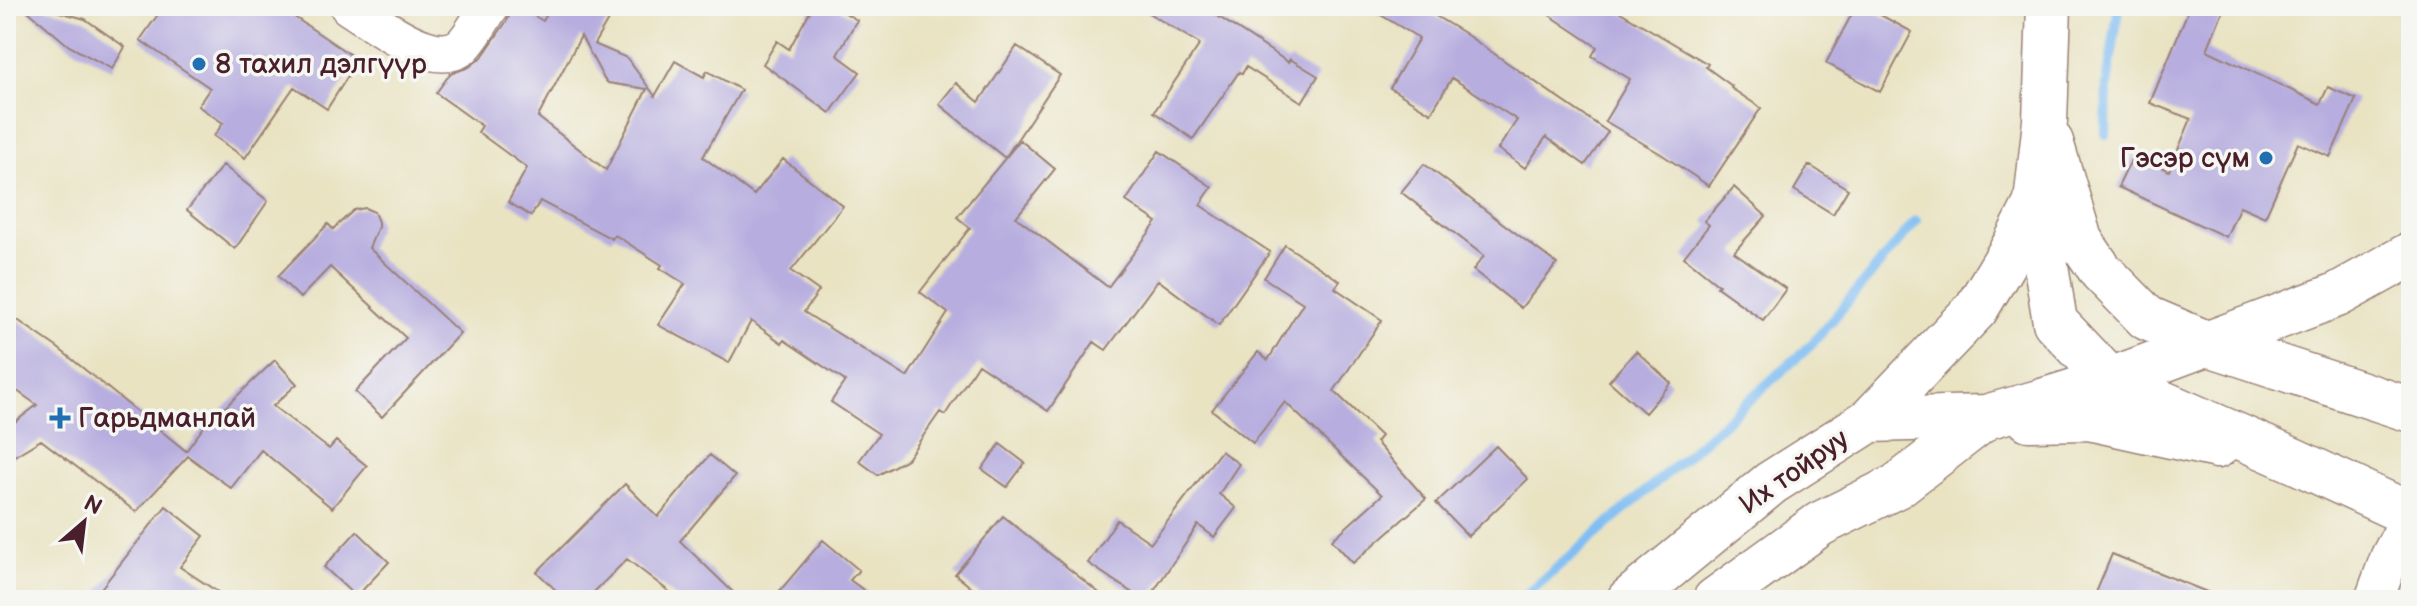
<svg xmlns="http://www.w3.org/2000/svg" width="2417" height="606" viewBox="0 0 2417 606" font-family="'Balsamiq Sans',sans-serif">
<rect width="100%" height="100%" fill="#f6f6f2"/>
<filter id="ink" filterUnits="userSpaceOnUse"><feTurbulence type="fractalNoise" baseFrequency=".0125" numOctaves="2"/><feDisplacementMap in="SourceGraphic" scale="16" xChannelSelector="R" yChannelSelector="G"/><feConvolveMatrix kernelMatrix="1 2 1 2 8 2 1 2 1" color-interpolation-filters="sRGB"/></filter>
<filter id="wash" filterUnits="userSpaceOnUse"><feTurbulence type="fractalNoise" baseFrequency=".006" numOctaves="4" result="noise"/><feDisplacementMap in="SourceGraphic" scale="32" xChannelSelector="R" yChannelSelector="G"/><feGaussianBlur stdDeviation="1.8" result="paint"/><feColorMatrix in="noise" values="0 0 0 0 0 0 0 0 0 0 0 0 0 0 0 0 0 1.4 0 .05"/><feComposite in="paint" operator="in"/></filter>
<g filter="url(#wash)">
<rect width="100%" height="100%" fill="#e9e3c2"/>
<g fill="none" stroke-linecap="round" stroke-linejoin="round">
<path stroke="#80bef3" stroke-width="10" d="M2106,134L2107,85L2119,6
M1520,600L1682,460L1811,345L1916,221"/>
</g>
<g id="blocks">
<path fill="#b7aedf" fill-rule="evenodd" d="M22,6H38L85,19L125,47L112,69L69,46Z
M164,6H278L358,60L327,109L294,87L245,158L214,136L223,123L198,106L210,88L140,40Z
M512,6H518L543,21L552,6H616L594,44L627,58L655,96L675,61L704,77L707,71L741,90L703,157L754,195L783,159L843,206L791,271L819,291L804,312L907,377L948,313L920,292L970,228L957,217L1020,140L1055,169L1016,217L1108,287L1157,222L1126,201L1159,151L1212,187L1200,205L1270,252L1219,325L1158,280L1106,350L1094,342L1048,411L978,364L945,415L940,412L907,459L878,475L859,461L879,434L831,402L845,381L784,340L782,343L751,321L729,363L658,325L685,284L660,268L662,265L615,235L612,239L540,201L531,216L508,202L527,168L478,132L482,126L436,93L450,74L469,67L482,57L508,19ZM581,36L604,79L608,83L647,89L606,170L538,117Z
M813,6H833L857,20L837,55L860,72L830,113L763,64L777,41L789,49Z
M1137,6H1202L1288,62L1290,59L1318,76L1302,102L1246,67L1242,74L1239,72L1193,139L1154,112L1200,44Z
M1366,6H1419L1464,33L1608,132L1585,165L1546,137L1525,168L1498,149L1517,120L1452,78L1431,113L1390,88L1419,38Z
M1536,6H1610L1708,64L1706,67L1732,86L1731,88L1761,108L1709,186L1661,154L1605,121L1630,79L1592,56L1597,47Z
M1856,6H1864L1912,32L1880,92L1826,63Z
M2190,6H2225L2207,50L2320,104L2328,87L2356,99L2330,157L2298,143L2265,217L2240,206L2226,237L2118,187L2134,154L2169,171L2191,119L2150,103Z
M1017,46L1060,75L1005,158L939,104L956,83L979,102Z
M1424,164L1557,264L1521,308L1473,270L1484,256L1401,192Z
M223,165L268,201L235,249L187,210Z
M1809,165L1848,189L1833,214L1794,190Z
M1734,187L1766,216L1734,252L1786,289L1763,320L1717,287L1719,285L1684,257L1709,225L1704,221Z
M365,208L374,212L378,222V227L369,248L460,333L382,417L355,392L406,338L330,267L300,298L278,276L328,224L333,229L354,210Z
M1285,245L1340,281L1335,288L1382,320L1334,391L1381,436L1376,442L1426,499L1353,563L1332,540L1382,495L1285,402L1253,443L1212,410L1258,352L1268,360L1303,303L1264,278Z
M6,312L58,348L186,451L214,413L217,415L275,360L297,384L273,406L329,449L336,441L367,466L332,508L261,450L231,488L188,456L136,512L41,440L6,461V429L37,405L6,383Z
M1636,351L1671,383L1645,413L1609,381Z
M1000,444L1025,463L1007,487L982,469Z
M1496,446L1528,479L1468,536L1436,503Z
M1221,451L1239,464L1219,494L1236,508L1214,537L1198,525L1148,600H1143L1088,563L1117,520L1151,543Z
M710,455L735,476L680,541L741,600H680L627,559L586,600H566L537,572L625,484L658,517Z
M166,506L204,536L180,567L230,600H92Z
M1003,516L1108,600H986L955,574Z
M357,531L389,562L356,597L324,567Z
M823,540L859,570L850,580L877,600H772Z
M2112,554L2222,598V600H2093Z"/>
</g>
</g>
<g filter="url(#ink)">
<use href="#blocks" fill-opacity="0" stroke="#9a8176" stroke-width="2"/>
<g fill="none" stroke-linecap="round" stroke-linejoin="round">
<g stroke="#9a8176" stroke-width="41">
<path id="minor" d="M349,6C375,22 432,68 461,47C472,38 481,18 490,6
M2374,600L2390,556L2411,516"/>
</g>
<g stroke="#9a8176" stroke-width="47">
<path id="major" d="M2049,6L2045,121L2036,203L2055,322L2110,380L2295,461L2411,515
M2051,142L2080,240L2101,271L2147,318L2206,343L2411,410
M2029,419L2089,418L2217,446
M1870,420L1976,309L2014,246L2036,203
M1629,600L1771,483L1870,420L1986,417L2039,402L2110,380L2337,295L2411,254
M1715,600L1820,524L1897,486L1986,417"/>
</g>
<use href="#minor" stroke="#fff" stroke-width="38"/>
<use href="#major" stroke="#fff" stroke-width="44"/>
</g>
</g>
<g fill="#1f6fb2" stroke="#f6f6f2" stroke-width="3">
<circle cx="199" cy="64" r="8"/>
<circle cx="2266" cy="158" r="8"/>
<path d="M56 406h8v8h8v8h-8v8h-8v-8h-8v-8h8z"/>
</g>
<g text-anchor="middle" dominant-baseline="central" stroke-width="7" stroke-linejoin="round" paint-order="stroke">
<g font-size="28" fill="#4a1f2b" stroke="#f6f6f2" text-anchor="start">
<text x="215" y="64">8 тахил дэлгүүр</text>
<text x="2250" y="158" text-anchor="end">Гэсэр сүм</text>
<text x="78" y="418">Гарьдманлай</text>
</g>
<g font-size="28" fill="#4a1f2b" stroke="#f6f6f2">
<text transform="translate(1794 472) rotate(-35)">Их тойруу</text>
</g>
</g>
<rect width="2417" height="606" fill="none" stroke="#f6f6f2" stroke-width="32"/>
<g transform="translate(84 522) rotate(28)" stroke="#f6f6f2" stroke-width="6" paint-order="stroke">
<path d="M0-6L14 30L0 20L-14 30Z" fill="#4a1f2b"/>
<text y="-12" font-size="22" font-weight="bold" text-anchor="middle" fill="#4a1f2b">N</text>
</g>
</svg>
